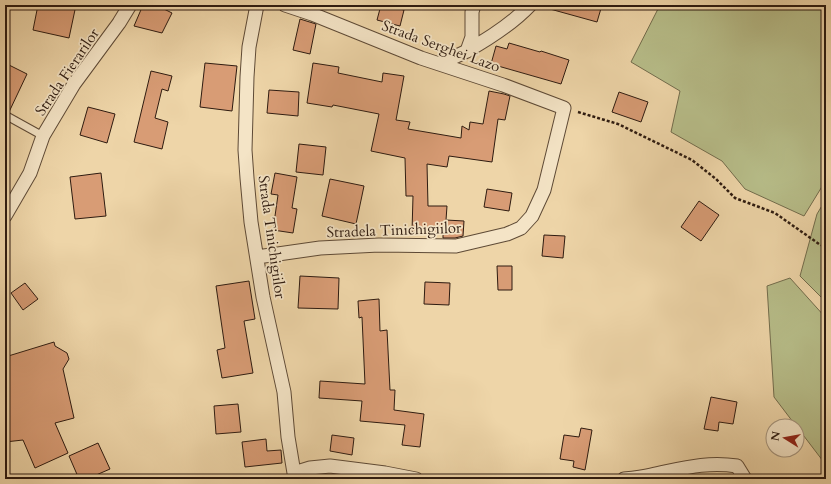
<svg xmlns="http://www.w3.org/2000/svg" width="831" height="484" viewBox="0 0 831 484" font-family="Cardo,serif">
<rect width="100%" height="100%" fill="#eed5a8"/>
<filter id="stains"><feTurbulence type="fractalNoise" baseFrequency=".005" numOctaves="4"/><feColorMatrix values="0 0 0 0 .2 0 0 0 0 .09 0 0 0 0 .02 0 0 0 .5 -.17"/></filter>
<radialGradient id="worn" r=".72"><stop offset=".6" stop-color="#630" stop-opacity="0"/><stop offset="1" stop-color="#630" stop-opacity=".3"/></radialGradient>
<path fill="#b7bd89" stroke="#726c4c" d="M660,5H826V180L804,216L745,189L722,161L671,132L680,91L631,62Z
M826,199V302L800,276L817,214Z
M790,278L826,318V465L797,427V426H796L774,397L767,286Z"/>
<path fill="#d89c75" stroke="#2e1b10" d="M38,5H76L69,38L33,30Z
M143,5H156L172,13L162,33L134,26Z
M381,5L404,10L400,26L377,20Z
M551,5H602L597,22L550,9Z
M300,19L316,24L310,54L293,50Z
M509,43L540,52L541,51L569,60L561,84L491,64L496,46L507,49Z
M5,63L27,74L9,112L5,110Z
M205,63L237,66L232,111L200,107Z
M313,63L339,67L338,73L382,82L383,73L404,76L396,120L410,122L408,129L461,138L462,126L469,130L470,122L483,124L489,91L504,94L510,96L505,120L498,119L492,162L449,156L447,167L427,164L428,206H447L446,220L464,221L463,236L455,238H443V233L412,232L413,196H406L405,158L371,151L379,114L333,105L332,107L307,103Z
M151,71L172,76L168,91L162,89L155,118L168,122L162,149L134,142Z
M269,90L299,92L298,116L267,113Z
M619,92L648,102L641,122L612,112Z
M88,107L115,114L107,143L80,135Z
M299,144L326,147L323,175L296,172Z
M101,173L106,216L75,219L70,177Z
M275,173L297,177L292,208L297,209L293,233L273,230L278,195L271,194Z
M330,179L364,186L356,224L322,216Z
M487,189L512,193L509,211L484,207Z
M699,201L719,215L701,241L681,227Z
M544,235L565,236L563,258L542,256Z
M497,266H512V290H498Z
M300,276L339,278L338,309L298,308Z
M249,281L255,319L244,321L253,373L222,378L217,350L225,348L216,286Z
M425,282L450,283L449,305L424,304Z
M25,283L38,299L23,310L11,293Z
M379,299L380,331L387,330L390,390H395L394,410L424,414L420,447L402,445L405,425L360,421L362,401L319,398L320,381L365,384L362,317L359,318L358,301Z
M54,342L55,346L67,353L69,359L63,369L74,418L55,423L68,453L35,468L23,440L5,442V357Z
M711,397L737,402L733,424L719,422L718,431L704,429Z
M238,404L241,432L216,434L214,406Z
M581,428L592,430L585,470L573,467L574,461L560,459L564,435L579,437Z
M332,435L354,438L352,455L330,451Z
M266,439L267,451L281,450L282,463L245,467L242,442Z
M98,443L110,469L87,479H79L69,456Z"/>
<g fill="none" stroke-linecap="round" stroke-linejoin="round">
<g stroke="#5e4a36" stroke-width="9">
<path id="service" d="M5,115L43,136
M5,478L6,479"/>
</g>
<g stroke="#5e4a36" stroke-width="15">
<path id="minor" d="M257,5L249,47L247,77L245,150L247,178L251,222L263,297L284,392L288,437L295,479
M467,51C490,38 512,24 530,5
M440,64L467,51L472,37V12L474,5
M5,216L30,173L43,136L74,84L119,23L130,5
M257,257L320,248L379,245L456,246L507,234L521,228L532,216L544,190L564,108L503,85L421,58L312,14L285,5
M294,473L310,468L330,466L385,473L416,479
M624,479C633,478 642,477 651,475C681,469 706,461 737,466L745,479"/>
</g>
<path stroke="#2e1b10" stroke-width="2.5" stroke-dasharray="3 2" stroke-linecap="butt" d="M578,112L618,124L692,160L716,179L735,198L775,213L819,244L826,247"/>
<use href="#service" stroke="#f4e4c6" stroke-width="7"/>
<use href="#minor" stroke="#f4e4c6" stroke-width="13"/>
</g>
<g text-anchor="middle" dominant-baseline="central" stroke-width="3.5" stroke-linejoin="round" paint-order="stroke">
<g font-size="15" fill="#2e1b10" stroke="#f4e4c6">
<text transform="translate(441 46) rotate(20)">Strada Serghei Lazo</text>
<text transform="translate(67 72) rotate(-56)">Strada Fierarilor</text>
<text transform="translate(394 230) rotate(-2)">Stradela Tinichigiilor</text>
<text transform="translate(272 237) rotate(82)">Strada Tinichigiilor</text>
</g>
</g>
<rect width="831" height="484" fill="none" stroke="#eed5a8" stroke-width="20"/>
<rect x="6" y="6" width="819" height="472" fill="none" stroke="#2e1b10" stroke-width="2"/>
<rect x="10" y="10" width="811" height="464" fill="none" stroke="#2e1b10"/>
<g transform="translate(785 438) rotate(281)"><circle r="19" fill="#f4e4c6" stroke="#a5947d"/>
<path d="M0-3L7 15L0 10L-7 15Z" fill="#8f2418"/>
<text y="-6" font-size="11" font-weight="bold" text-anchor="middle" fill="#2e1b10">N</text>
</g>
<rect width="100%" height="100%" filter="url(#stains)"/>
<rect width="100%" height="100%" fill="url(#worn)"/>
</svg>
